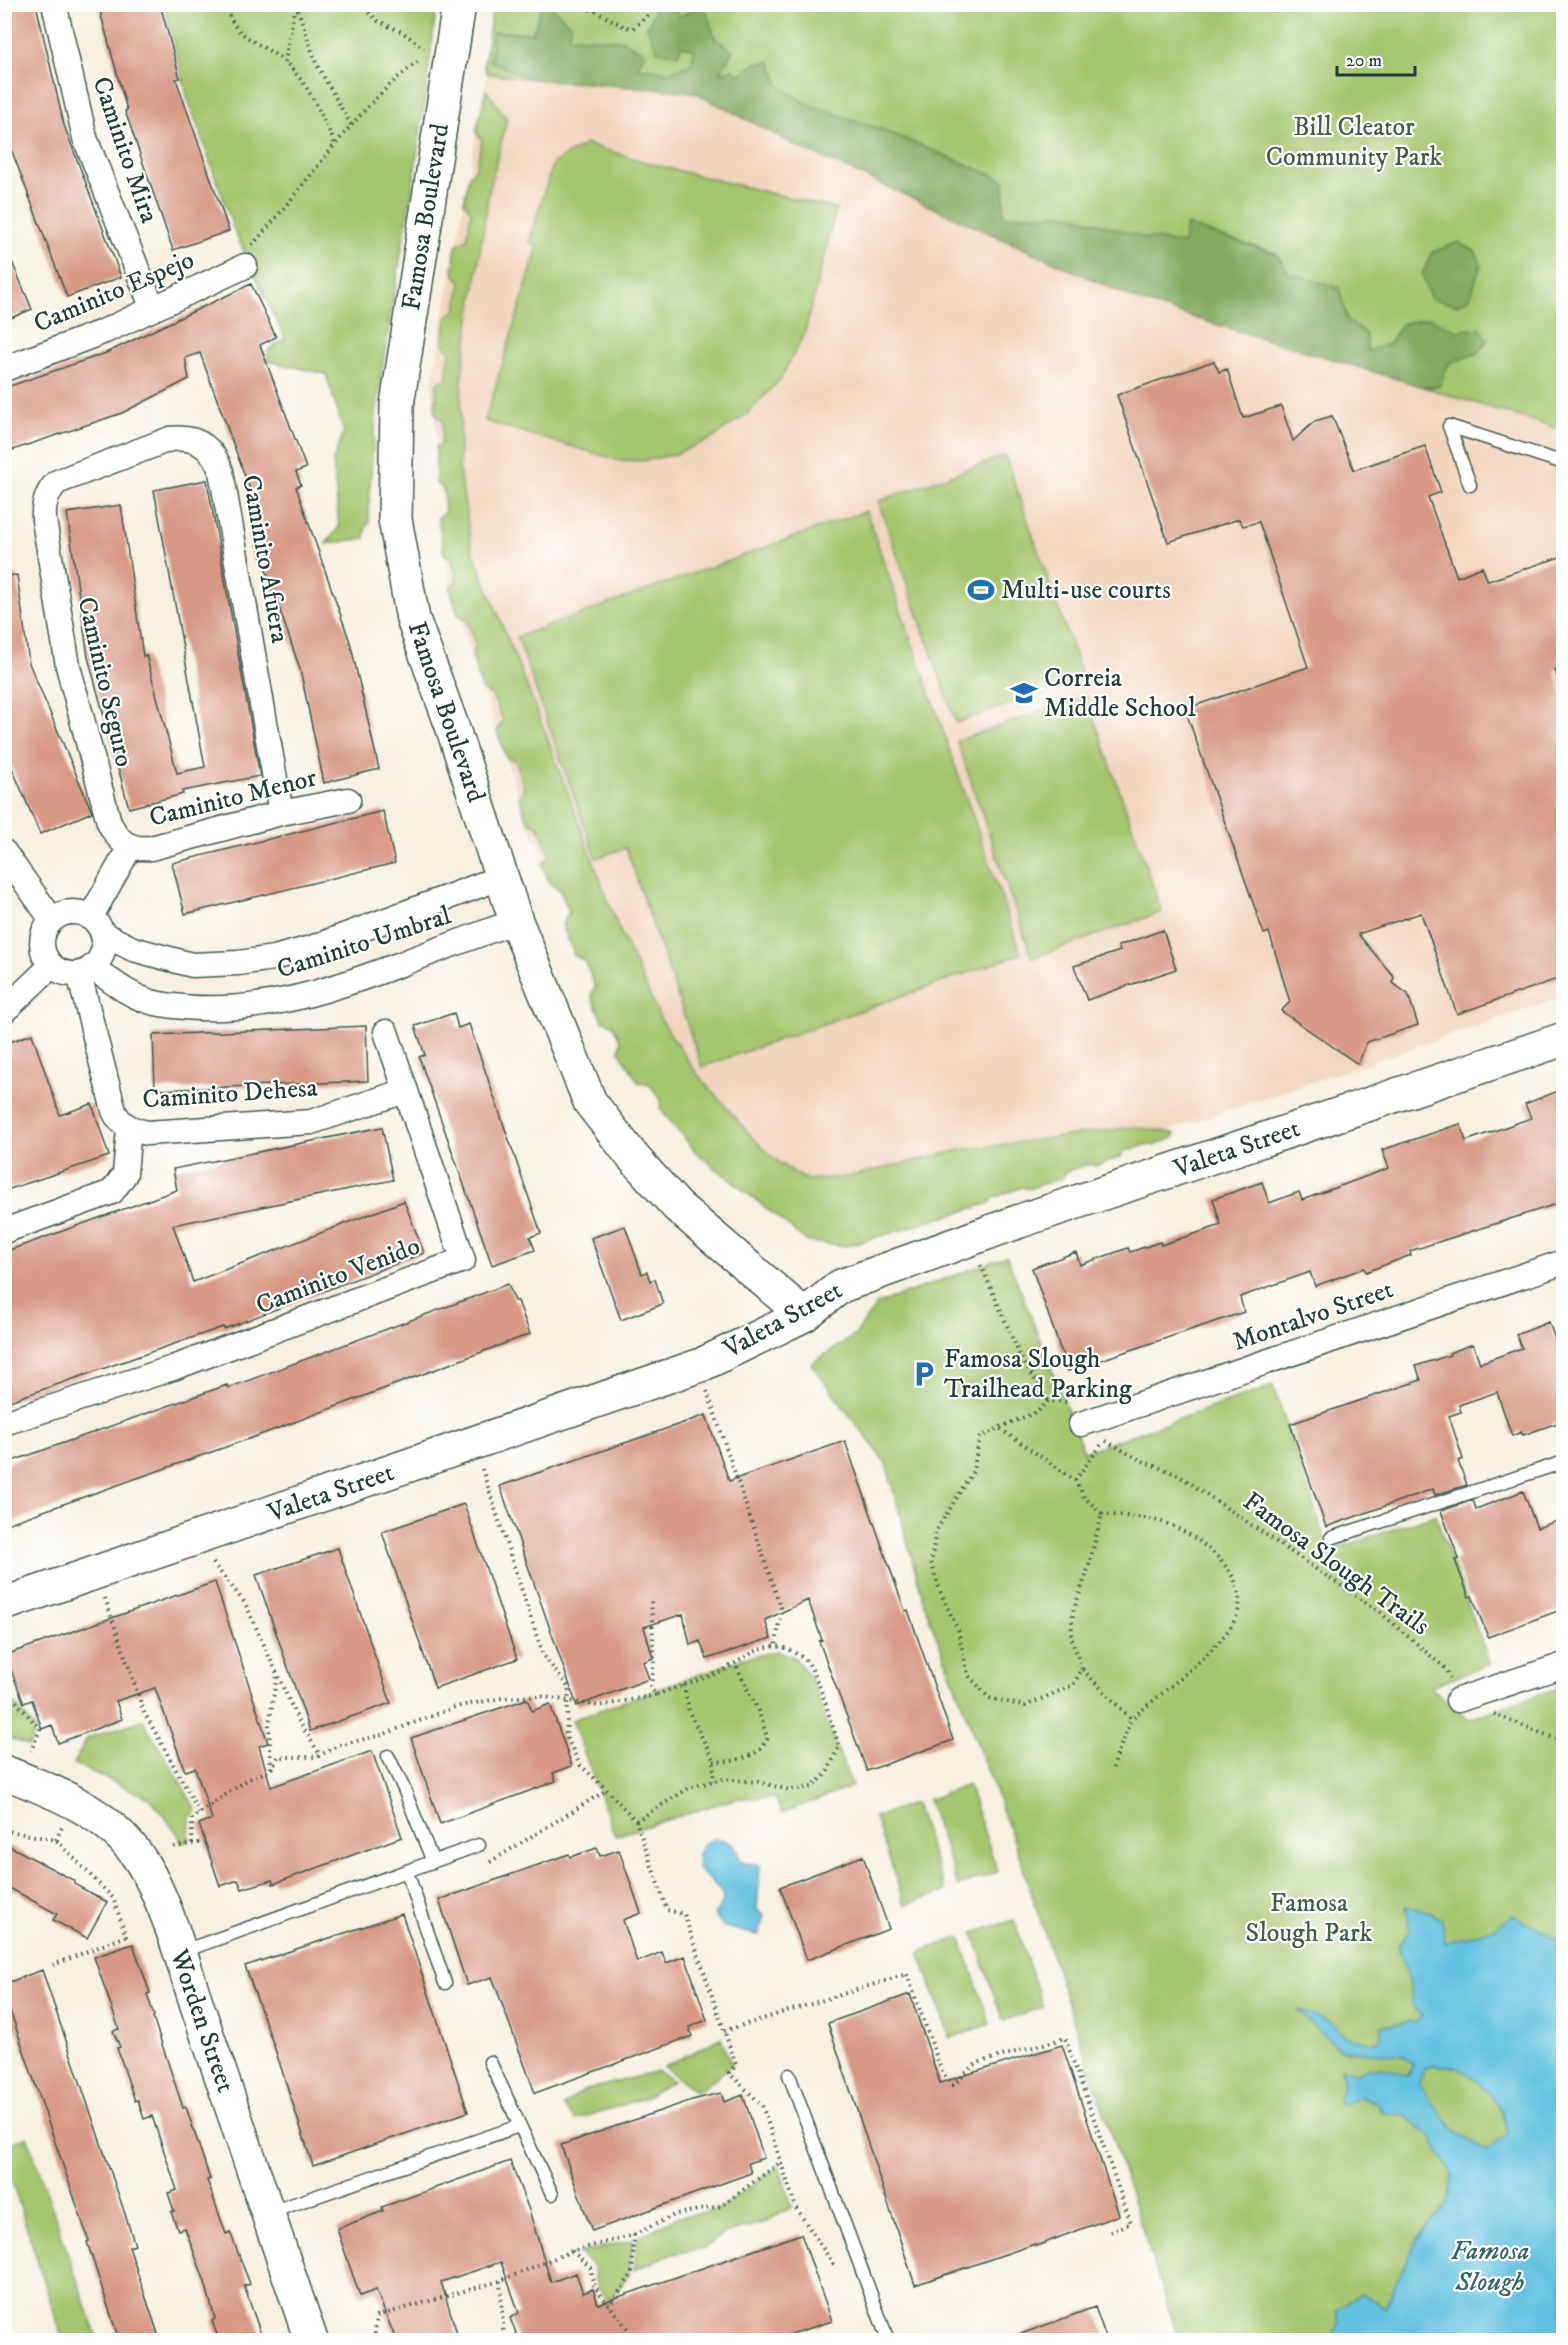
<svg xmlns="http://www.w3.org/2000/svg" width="1568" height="2345" viewBox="0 0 1568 2345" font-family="'IM FELL DW Pica',serif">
<rect width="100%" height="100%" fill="#fff"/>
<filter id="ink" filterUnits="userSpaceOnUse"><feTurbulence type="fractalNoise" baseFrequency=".0167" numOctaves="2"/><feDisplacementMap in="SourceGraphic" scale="12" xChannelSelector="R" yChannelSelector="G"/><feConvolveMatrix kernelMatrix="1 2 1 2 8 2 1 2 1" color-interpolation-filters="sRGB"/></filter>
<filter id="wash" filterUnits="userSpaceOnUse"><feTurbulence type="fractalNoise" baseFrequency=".008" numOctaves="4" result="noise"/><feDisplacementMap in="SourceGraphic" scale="24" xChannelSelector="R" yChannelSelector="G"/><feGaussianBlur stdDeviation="1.35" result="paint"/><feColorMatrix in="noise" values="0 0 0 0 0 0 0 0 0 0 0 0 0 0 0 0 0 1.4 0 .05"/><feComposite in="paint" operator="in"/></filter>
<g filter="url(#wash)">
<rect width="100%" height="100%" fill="#f7f0e0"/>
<path fill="#f1d5bd" d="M487,73L694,92L799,147L1142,302L1563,430V997L1096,1155L828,1241L642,1070L524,814L450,588L432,383Z"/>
<path fill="#a5c66e" stroke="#628251" stroke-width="1.5" d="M164,5H437C428,72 420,141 409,208C391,313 370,418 369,524L366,526L365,538L326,544L339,527L333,461L344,432L326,374L267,361L269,349L285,339L234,230L188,99Z
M493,5H542L533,33L493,32L491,61L532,79L487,73L484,66Z
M550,5H655L654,12L647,27L652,36L695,50L691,65L668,72L637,67L623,40L568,37L571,26Z
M673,5H1563V430L1423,387L1439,386L1449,363L1478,353L1481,328L1457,331L1429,318L1401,324L1389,344L1367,352L1366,334L1348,321L1339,288L1289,273L1276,253L1186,226L1183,244L1142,237L1069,214L1003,216V180L888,132L805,103L778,85L756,63L739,75L722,73L715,38L706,11L693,10L679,17Z
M486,90L507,119L489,191L462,375L459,469L472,549L545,732L618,927L661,1020L695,1071L751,1136L779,1163L806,1180L847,1177L961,1150L1134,1127L1175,1133L1173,1138L1154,1146L1149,1144L1123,1152L1121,1157L1095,1166L1090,1164L1064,1172L1062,1178L1028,1189L1022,1187L995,1197L990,1203L848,1246L808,1242L696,1152L660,1109L661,1099L648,1083L638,1082L619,1050L621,1041L612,1024L602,1020L591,996L595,987L585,961L575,956L562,924L569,912L560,890L549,883L542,864L550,857L539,827L528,822L519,797L524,788L516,761L506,757L497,731L503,721L492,695L482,690L472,655L476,646L467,620L458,615L450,588L457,580L452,559L444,554L438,518L445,512L444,490L436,483V447L442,442L443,421L435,413L437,383L446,379L450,352L443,342L447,316L456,310L461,282L453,272L456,245L467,239L471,211L464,202L469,175L476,168L482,140L476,133Z
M586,144L659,166L836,209L804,335L781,378L747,414L711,439L673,455L643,461L617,460L485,421L538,247L529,242L553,163Z
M1005,456L1083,678L956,723L878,501Z
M866,511L1021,954L702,1067L626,848L596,858L517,637Z
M1086,695L1162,912L1032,958L957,741Z
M1007,1256L1084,1452L1273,1386L1329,1551L1435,1515L1490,1664L1430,1687L1469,1719L1563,1686V2340H1179L1016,1846L925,1606L886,1463L811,1364L855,1335L877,1304Z
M777,1651L794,1657L810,1677L852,1787L782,1813L775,1798H737L615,1836L572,1720L745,1658Z
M5,1693L36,1729L29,1746L5,1736Z
M143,1720L197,1811L190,1817L189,1841L181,1843L178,1834L151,1799L74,1764L87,1738Z
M968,1785L998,1872L958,1886L928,1800Z
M915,1803L945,1891L905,1905L875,1817Z
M1014,1920L1043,2007L1003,2021L973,1933Z
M960,1937L990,2024L950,2038L919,1952Z
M721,2038L732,2065L697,2092L664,2067Z
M658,2071L673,2081L647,2097L575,2120L563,2106L583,2091Z
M27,2136L98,2340H63L5,2160V2144L8,2145Z
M779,2166L792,2207L765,2222L724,2234L704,2248L668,2255L634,2270L637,2238L675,2218L719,2209Z
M633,2240L629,2275L609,2301L596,2286L594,2267L579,2253Z"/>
<path fill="#84ab61" stroke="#52744a" stroke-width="1.5" d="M542,5H550L571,26L569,37L623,40L645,53L638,67L668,72L691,65L695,50L682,45L678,55L658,51L647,27L654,12L655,5H673L679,17L693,10L706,11L715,38L733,51L722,68V73L733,69L739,75L756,63L771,62L779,85L805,103L888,132L1004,180V216L1069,214L1142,237L1183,244L1186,225L1276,254L1289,273L1339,288L1348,321L1366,334L1367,351L1389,344L1401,324L1429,318L1457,331L1481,328L1487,341L1478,353L1449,363L1439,386L1423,387L1142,302L799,147L694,92L532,79L490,61L493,32L533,33Z
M1458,242L1475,251L1481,264L1470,298L1457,305L1431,299L1422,275L1432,252Z"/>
<path fill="#62c1e0" stroke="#407f8a" stroke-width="1.5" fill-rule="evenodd" d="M715,1839C731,1839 737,1848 740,1862L760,1865L757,1910L764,1915L758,1935L724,1927L714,1914C737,1894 710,1883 699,1870C694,1856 700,1843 715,1839Z
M1406,1906L1430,1912L1442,1920L1445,1943L1498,1927L1513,1915L1563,1943V2340H1330L1340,2322L1336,2310L1361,2293L1385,2307L1416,2241L1449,2200L1452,2175L1432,2138L1406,2116L1382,2112L1376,2102L1360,2097L1342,2105L1338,2102L1344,2083L1341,2068L1357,2073C1376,2065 1389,2067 1408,2076L1413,2064L1404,2056L1340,2050L1297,2010L1331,2022L1347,2037L1373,2043L1381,2039V2026L1405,2023L1409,2021L1414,2023L1422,2017L1413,2007L1411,1987L1398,1945L1410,1931ZM1434,2065L1456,2067L1471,2076L1493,2097L1503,2113L1507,2133L1488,2151C1459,2140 1435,2109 1420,2083L1423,2070Z"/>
<g id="blocks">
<path fill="#d79984" d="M4,4H36L64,125L121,277L67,297L10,146L4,122Z
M98,4H160L180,78L176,79L229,231L173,250L125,111L127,110Z
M4,243L32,309L4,321Z
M251,284L276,337L260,345L306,468L296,472L301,485L296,487L350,642L379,769L324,783L300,669L253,532L264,528L200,353L185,358L189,379L122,413L4,453V388L106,353Z
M1214,361L1219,372L1227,369L1243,418L1281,406L1293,441L1315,421L1332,416L1354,470L1425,446L1441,492L1428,497L1457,577L1482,567L1488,581L1563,556V669L1555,670L1563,697V977L1457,1014L1421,913L1358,934L1394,977L1392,983L1408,994L1418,1025L1367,1042L1358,1064L1281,1011L1290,1002L1269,932L1264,934L1185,709L1308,667L1259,522L1243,526L1239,519L1168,542L1117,395Z
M207,480L260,776L182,791L183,794L129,808L88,657L67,513L121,505L143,656L146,655L177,773L205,767L154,490Z
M17,575L29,663L92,812L40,834L4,749V576Z
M383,811L395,863L185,914L172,863Z
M1163,930L1176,969L1087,1000L1074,966L1120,951L1118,946Z
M454,1013L458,1028L469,1024L541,1233L530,1237L535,1250L492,1265L419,1057L425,1055L415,1026Z
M366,1026L368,1081L155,1090L153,1035Z
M32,1034L60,1115L92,1104L109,1156L4,1191V1044Z
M1563,1089V1202L1410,1251L1411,1255L1366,1272L1364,1268L1315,1286L1310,1272L1240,1297L1244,1312L1068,1371L1032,1268L1076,1252L1080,1265L1128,1248L1130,1252L1160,1242L1161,1245L1221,1225L1213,1199L1262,1182L1269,1203L1299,1192L1302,1200L1389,1168L1382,1150L1460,1124L1466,1141L1531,1118L1525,1104Z
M382,1127L393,1180L173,1225L193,1282L404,1201L424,1253L224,1329L223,1327L4,1403V1252L177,1190L173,1169Z
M625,1226L642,1274L647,1272L650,1281L655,1279L663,1304L621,1320L591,1238Z
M508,1284L515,1301H518L530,1334L260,1435L4,1525V1464L227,1385L228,1388Z
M1549,1322L1555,1339L1563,1336V1421L1523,1435L1521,1432L1512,1436L1497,1392L1459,1405L1461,1412L1449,1416L1463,1459L1458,1461L1467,1485L1435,1495L1433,1489L1326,1527L1290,1424L1421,1380L1416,1366L1450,1355L1449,1353L1473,1344L1480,1363L1522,1348L1516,1335Z
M706,1415L729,1481L845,1441L905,1611L908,1610L953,1740L867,1771L819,1641L822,1640L808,1600L765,1620L771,1638L707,1659L700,1641L690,1645L683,1614L644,1627L653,1658L643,1662L649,1679L577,1706L500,1486Z
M1523,1491L1537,1528L1563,1519V1609L1488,1637L1472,1596L1469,1597L1455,1560L1459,1559L1441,1511L1473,1500L1476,1509Z
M464,1504L517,1659L435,1688L382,1532Z
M338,1548L391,1703L310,1731L256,1575Z
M215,1582L268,1743L259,1746L271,1787L372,1751L402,1837L273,1884L272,1880L242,1889L238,1880L220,1886L199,1824L212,1819L195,1768L185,1771L155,1688L116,1701L122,1719L58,1743L52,1725L42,1729L32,1700L24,1703L5,1655Z
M527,1699L532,1711L550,1704L572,1766L553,1773L556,1781L440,1824L411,1738Z
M4,1843L75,1881L74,1884L107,1902L87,1938L53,1920L57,1914L4,1885Z
M597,1848L600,1856L619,1850L641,1913L623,1920L637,1962L662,1952L666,1963L685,1956L707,2020L689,2027L692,2036L535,2093L492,1977L467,1985L439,1900L569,1854L570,1857Z
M863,1856L889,1929L807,1960L780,1887Z
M402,1914L468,2112L313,2166L275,2049L245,1966Z
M133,1944L150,1993L147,1994L154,2016L153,2017L183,2108L186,2107L210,2179L207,2180L226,2234L230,2232L250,2284L244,2286L263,2340H219L212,2321L215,2319L205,2282L185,2228L178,2230L171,2212L174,2211L168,2193L177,2190L152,2116L144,2119L138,2100L135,2101L117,2048L120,2047L113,2031L119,2029L94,1957Z
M42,1970L123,2208L135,2245L129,2247L160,2340H119L87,2242L89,2241L4,1993V1984Z
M910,1994L940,2083L1062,2045L1119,2215L1036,2246L1035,2244L915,2285L828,2023Z
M721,2093L724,2102L743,2095L764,2158L748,2163L751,2173L592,2231L561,2145L692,2100Z
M510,2161L529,2210L551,2282L576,2273L583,2293L593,2289L598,2304L801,2234L832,2321L773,2340H519L510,2318L519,2313L501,2262L441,2282L459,2340H396L376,2290L360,2296L337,2229L383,2211L382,2207Z
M1095,2307L1107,2340H1011L1010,2338Z"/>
</g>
</g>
<g filter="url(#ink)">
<use href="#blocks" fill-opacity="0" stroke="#3f584e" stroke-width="1.5"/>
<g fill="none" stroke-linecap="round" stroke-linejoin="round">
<g stroke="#3f584e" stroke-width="15">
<path id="lane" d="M1470,485L1449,426L1564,463
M1331,1538L1564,1462
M388,1756L404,1789L433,1862
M407,1872L445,1983
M181,1952L479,1845
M490,2062L552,2194
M789,2075L888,2340
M268,2213L519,2126"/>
</g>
<g stroke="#3f584e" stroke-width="27">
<path id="street" d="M54,4L85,138L153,309
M4,369L105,331L245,266
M281,813L221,471C212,446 196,436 170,439L57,482C46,493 43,505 44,520L68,666L109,822C118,842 129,850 151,848L281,813L348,800
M4,852L52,920
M42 943a31 31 0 1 1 62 0a31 31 0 1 1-62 0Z
M90,918L130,847
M103,934L133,949L192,965L238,963L274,958L314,947L502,877
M92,967C112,982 135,1000 160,1004C246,1019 322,993 401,964C439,949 478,935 516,921
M79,974L114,1111C120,1125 133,1130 147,1133L311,1122L405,1091
M4,1011L51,966
M4,1231L112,1192L125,1174L129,1128
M4,1423L173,1368L463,1260L386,1032
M1081,1424L1564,1262
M1458,1700L1564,1665"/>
</g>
<g stroke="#3f584e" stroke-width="36">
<path id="secondary" d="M459,4L397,405L395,519L413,619L452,726L516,921L590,1102L632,1156L677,1206L804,1315
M4,1604L701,1365L804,1315L841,1286L1020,1221L1564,1039
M4,1772C52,1791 102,1809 134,1851C165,1891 183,1965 200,2014C237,2123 274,2232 311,2340"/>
</g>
<path stroke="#3f584e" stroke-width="4" stroke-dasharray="1.5 4.5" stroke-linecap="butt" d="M225,4C234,41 263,42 286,63C309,84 323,118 336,146
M296,4L316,63L352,127
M360,4L378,21L402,32L424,48
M566,4L595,11L625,27L633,28L647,16V4
M285,62L295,5
M252,245C308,185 354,108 420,60
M981,1265L1020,1356L1048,1401
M707,1391L781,1608L776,1645
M1000,1427L1037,1412L1048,1401L1069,1402
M1106,1441L1140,1460L1178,1475L1381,1613L1446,1669L1450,1678
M482,1469L543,1655L569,1688L566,1736L580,1765L607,1790L636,1821L667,1910L684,1914L736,2065L729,2073L762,2105L796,2208L836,2268
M1075,1480L1102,1444
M1102,1514C1122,1516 1143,1516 1162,1522C1195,1532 1254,1575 1236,1617C1225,1646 1157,1697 1131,1719
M213,1563L245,1603L297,1718L320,1755
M105,1598L144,1712L200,1813
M1082,1669L1071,1637L1073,1612L1088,1569L1102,1514L1084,1497L1075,1480L999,1428L980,1437L973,1471L936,1531L931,1562L940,1591L958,1630L968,1675L989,1698L1025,1706L1073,1685L1082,1669L1131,1719L1111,1772
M684,1685L689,1712L714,1761L713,1781
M4,1688L40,1729L31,1751
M1494,1714L1564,1742
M714,1761C727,1763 747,1759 758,1751C762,1749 764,1742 767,1739C762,1712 746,1690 736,1664
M271,1768L269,1724L277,1675
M636,1821L689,1788L721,1779L758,1782L790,1790L812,1787L827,1773L839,1746C830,1720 823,1689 809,1664C806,1659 800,1656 795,1653C766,1633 742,1663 717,1673C697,1681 676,1687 656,1695L651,1688L654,1659L651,1599
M4,1830L56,1840L113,1898L126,1936L53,1965
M56,1840L62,1827
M192,1844V1818L247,1780L271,1770L278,1757H317L339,1745L382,1735L455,1707L502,1698L540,1696L599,1706L656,1695
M174,1847L204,1842
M490,1862L607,1790
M724,2031L907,1974L942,2072L953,2085L977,2063L1065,2038L1131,2223L1111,2232
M634,2235L676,2214L721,2206L781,2162
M572,2251L591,2268L593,2284L629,2331L631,2340
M500,2281L504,2340
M374,2340L377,2316L500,2281L572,2251L634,2235L632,2274L609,2306"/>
<use href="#lane" stroke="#fff" stroke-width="12"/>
<use href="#street" stroke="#fff" stroke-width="24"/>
<use href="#secondary" stroke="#fff" stroke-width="33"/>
</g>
</g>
<defs>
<g id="stadium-bare" transform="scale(2.07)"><path d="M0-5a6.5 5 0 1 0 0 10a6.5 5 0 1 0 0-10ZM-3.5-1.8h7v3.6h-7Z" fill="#1f6fb2" stroke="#fff" stroke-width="2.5" paint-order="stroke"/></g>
<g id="school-bare" transform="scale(2.07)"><path d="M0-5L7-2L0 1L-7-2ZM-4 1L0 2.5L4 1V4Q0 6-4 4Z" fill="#1f6fb2" stroke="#fff" stroke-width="2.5" paint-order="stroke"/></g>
<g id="parking-bare" transform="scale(2.07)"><path d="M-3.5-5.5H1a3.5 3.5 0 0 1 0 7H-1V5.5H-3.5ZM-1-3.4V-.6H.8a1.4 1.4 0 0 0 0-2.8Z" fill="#1f6fb2" stroke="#fff" stroke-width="2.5" paint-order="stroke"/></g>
</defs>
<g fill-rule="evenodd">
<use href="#stadium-bare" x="981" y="590"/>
<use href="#school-bare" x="1024" y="693"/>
<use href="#parking-bare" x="924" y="1374"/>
</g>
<g text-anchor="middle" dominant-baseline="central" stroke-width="4.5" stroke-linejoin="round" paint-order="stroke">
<g font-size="26" fill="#405f42" stroke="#fff">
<text x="1354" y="127">Bill Cleator<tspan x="1354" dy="30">Community Park</tspan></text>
<text x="1309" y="1903">Famosa<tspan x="1309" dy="30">Slough Park</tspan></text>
</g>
<g font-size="26" fill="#1f3d34" stroke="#fff">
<text transform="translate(125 150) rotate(71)">Caminito Mira</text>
<text transform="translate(426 217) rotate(-81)">Famosa Boulevard</text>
<text transform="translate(114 292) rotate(-23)">Caminito Espejo</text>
<text transform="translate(265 559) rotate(80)">Caminito Afuera</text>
<text transform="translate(105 682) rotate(77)">Caminito Seguro</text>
<text transform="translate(446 712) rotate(71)">Famosa Boulevard</text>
<text transform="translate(233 798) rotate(-14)">Caminito Menor</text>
<text transform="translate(364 943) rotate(-18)">Caminito Umbral</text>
<text transform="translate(230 1094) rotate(-4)">Caminito Dehesa</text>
<text transform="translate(1237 1149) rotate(-19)">Valeta Street</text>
<text transform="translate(338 1276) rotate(-21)">Caminito Venido</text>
<text transform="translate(1313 1316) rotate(-19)">Montalvo Street</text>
<text transform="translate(783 1320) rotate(-29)">Valeta Street</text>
<text transform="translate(331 1493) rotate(-19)">Valeta Street</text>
<text transform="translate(1336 1564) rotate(36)">Famosa Slough Trails</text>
<text transform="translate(202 2021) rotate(71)">Worden Street</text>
</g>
<g font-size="26" fill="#1f3d34" stroke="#fff" text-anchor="start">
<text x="1001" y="590">Multi-use courts</text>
<text x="1044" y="678">Correia<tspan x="1044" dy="30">Middle School</tspan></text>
<text x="944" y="1359">Famosa Slough<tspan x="944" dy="30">Trailhead Parking</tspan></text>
</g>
<g font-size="27" font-style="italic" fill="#336568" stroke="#fff">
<text x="1490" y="2251">Famosa<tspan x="1490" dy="31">Slough</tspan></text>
</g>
</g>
<rect width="1568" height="2345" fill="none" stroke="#fff" stroke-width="24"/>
<path d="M1337 66v9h78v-9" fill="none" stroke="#1f3d34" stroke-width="3"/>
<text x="1346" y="66" font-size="18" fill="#1f3d34" stroke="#ffffff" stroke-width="4.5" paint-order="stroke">20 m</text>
</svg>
